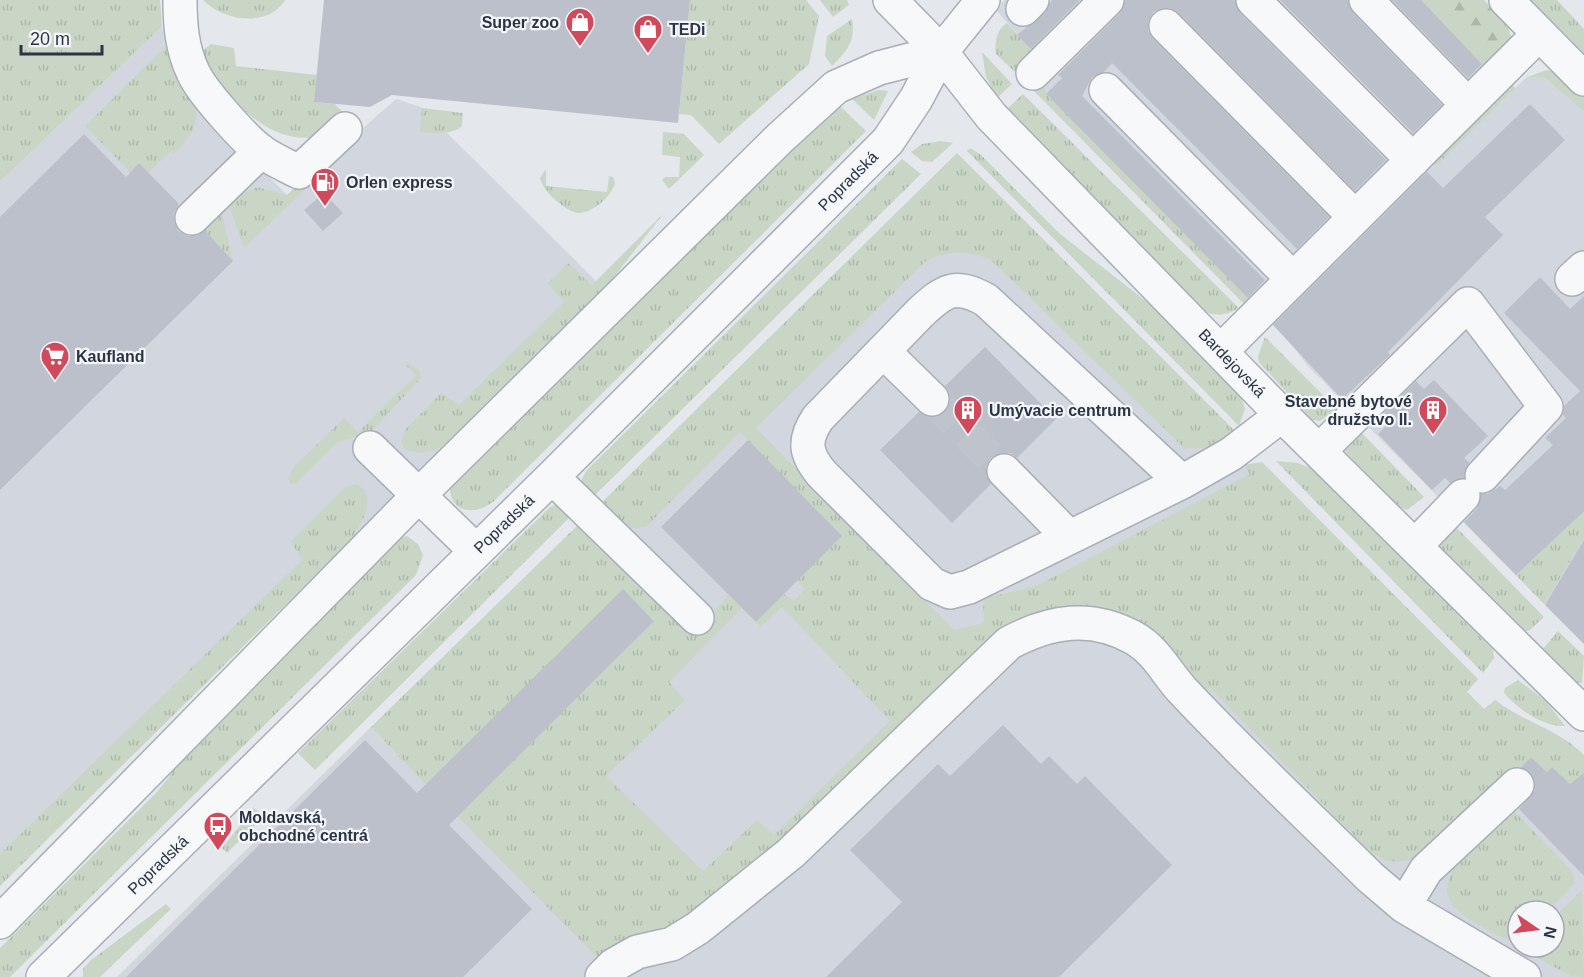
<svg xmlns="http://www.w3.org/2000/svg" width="1584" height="977" viewBox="0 0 1584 977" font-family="Helvetica,sans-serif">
<defs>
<pattern id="grass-tufts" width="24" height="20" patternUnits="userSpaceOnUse" patternTransform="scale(1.5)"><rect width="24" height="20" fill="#c9d6c5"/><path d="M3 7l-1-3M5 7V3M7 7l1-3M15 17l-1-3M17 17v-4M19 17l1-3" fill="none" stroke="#adb8ab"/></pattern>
<pattern id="forest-firs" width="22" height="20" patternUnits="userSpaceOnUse" patternTransform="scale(1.5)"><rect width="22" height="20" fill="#c9d6c5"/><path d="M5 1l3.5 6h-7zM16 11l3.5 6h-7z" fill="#adb8ab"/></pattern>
</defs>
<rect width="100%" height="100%" fill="#e4e7ec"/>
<path fill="#d2d6de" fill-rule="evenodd" d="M1004,0H1419L1483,65L1500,73L1515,88L1527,77L1545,78L1584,112V644L1308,366L1289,341L1024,72L1035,53L997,11Z
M162,26L166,46L193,100L287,195L396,99L421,107L604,289L0,886V182Z
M961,180L1546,772L1552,767L1584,781V977H117L371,727L386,743ZM1518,911H1554V947H1518Z"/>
<path fill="url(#grass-tufts)" d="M0,0H160L162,26L0,182Z
M203,0H285C268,28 223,21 203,0Z
M690,0H806L819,16L809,64L719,144L691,115L679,114Z
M820,0H847L849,5L833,17Z
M1419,0H1484L1508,27L1511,37L1495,61L1483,65Z
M1527,0H1557L1584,29V61Z
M852,19C856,41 847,51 832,66L825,56L827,36Z
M1007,23L1035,53L1020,77L996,54C994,43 997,29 1007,23Z
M211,44L234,48L236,66L317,75L314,102L335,104L363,134L244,248L230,208L233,198L257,187L287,195L355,132C336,134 314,140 295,137C256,132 214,86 203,50Z
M166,46C185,92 219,113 174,153L171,151L148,173L139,164L130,172L85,126Z
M982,52L1012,84L997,98L986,77Z
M1547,70L1556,73L1584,97V112L1545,78L1527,77Z
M1506,79L1515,88L1437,165L1429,157Z
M1035,83L1045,89L1046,94L1248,298L1266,281L1269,282L1251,301L1244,304L1030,87Z
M879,90L888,91L874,120L852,99Z
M1023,94L1239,308C1226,315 1216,318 1203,310L1007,109Z
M839,105L866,131L493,502C475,516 449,513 450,486L460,474Z
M422,108L463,113L462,126C453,135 432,133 420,132Z
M663,132L684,134L704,155L669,189L662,180L665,177H679L680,157L662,155Z
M941,141L953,143L932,162L922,161L911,152L922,144Z
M970,148L980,154L1059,233L1166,317L1241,397L1245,409L1239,426L967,151Z
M957,153L1235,431C1218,445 1206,450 1184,448L990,259C966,250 949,250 926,261L756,428L954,630L984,623L983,600L986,598L1036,586L1250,474L1243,465L1262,462L1478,679L1467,692L1484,709L1495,700C1525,723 1558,729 1584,755V781L1570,784L1552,767L1547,772L1531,757L1417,858C1388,865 1382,862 1360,842L1210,688L1199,697L1181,671L1045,618L730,894L606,966L443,802L654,620L623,589L437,796L371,727L581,522L697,629L729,595L742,608L669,682L685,700L606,776L703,871L757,820L774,835L890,721L782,607L761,627L756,622L784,594L794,601L805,589L797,581L842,536L740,432L646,527L623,529L597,507Z
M902,159L921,174L588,502L580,483L586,471Z
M546,169V186L607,192L609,176L613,177L615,183C611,197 593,213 578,213C564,210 544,193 540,178Z
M221,211L233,261L203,229Z
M663,214L600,295L455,437C440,450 423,458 403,448L401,441L405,430L441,393L459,405L564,302L548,283L568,263L592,285Z
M1265,337L1337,409L1320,421L1312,420L1259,362L1258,356Z
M407,361L419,371L421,378L370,433L338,442L295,484L290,483L288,478L292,469L344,418L358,432L416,375L406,365Z
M1358,429L1424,497L1407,510L1401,508L1346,453L1344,447Z
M1276,461L1298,463L1315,470L1488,645L1493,650L1494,658L1483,673Z
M356,484C381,496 359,529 347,544L0,886V854L302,560L291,542L346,487Z
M1584,485V538L1544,604L1516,575L1553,539Z
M555,505L575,512L315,770L298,753L550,507Z
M1454,525L1544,617L1530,630L1523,633L1439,550L1443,536Z
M407,536L418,544L423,555L416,575L10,977H0V948L157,792L211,722L398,538Z
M1558,631L1584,656L1582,683H1574L1541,651Z
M1518,680L1546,701L1565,726C1543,727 1518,709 1504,693L1505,688Z
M254,808L264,816L227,853L222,848Z
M1512,809L1572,871L1575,883L1548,911H1518V939L1514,942C1499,938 1485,928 1472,921C1409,886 1482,839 1512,809Z
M1582,890L1584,977L1571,976L1528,953L1526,948L1554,947V917Z
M166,904L171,909L100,977H83V969L90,961Z"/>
<path fill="url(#forest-firs)" d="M1427,0H1484L1508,27L1512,42L1491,53L1484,45L1443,17Z"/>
<path fill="#bbc0ca" d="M324,0H690L678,123L392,95L370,107L314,102Z
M1052,0H1080L1031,49L1017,35L1045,13Z
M1125,0H1235L1240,13L1386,160L1355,191L1179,13L1170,8H1162L1153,12L1148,22V31L1153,39L1329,217L1297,249L1112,63L1104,72L1092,77L1082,96L1265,280L1248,298L1046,94L1062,78L1058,75L1120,13Z
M1280,0H1348L1353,13L1442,105L1413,133Z
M1392,0H1421L1482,64L1468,78Z
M1530,104L1565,140L1485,217L1503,235L1388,352L1390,355L1342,399L1273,325L1427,172L1443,188Z
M84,134L126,177L139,163L179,204L174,213V222L178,231L187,236H197L205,231L233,261L0,490V217Z
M324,193L343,213L323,231L304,210Z
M1540,277L1570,309L1584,296V511L1516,575L1464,522L1477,509L1481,494H1488L1500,486L1505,490L1553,445L1545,438L1566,418L1563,415L1564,406L1580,391L1504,313Z
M985,347L1056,419L1017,458L1010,453H1000L990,458L986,467V475L991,484L952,523L880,450L919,412L928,417H936L945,412L950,403V393L945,386Z
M1434,380L1488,436L1464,458L1469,462L1464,478L1450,483L1445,478L1432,490L1378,434L1391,421L1384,413L1416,381L1424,389Z
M748,440L842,536L756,622L661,527Z
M1584,540V644L1545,605Z
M623,589L654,621L449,825L532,909L463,977H126L365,740L417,793Z
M1003,725L1041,764L1049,756L1077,784L1085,776L1172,865L1059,977H826L902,902L850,850L938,764L950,776Z
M1531,757L1547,772L1552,767L1570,784L1584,773V876L1519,809L1535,790V781L1531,773L1521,767Z"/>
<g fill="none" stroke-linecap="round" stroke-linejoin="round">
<path stroke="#bfc3cb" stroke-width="33" stroke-dasharray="33 16" stroke-linecap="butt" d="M932,399L1004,471"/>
<g stroke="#a9aeb7" stroke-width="36">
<path id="minor" d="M180,0C180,25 182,49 193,72C201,91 246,141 262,152C274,160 287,166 299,172L345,129
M890,0L941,52L991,116L1282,415L1584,714
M1253,0L1413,160
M1366,0L1468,105
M1506,0L1584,79
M1023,9L1032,0
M1166,26L1355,217
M1033,73L1107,0
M1106,90L1293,279
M192,218L261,151
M1572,279L1584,268
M883,351L932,399
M1221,351L1538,35
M370,448L476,551
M1319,451L1468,304L1546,407L1482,476
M1004,471L1068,536
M552,477L697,618
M1182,482L969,587L950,592L932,584L822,474C805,454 803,440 818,418L921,312C945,290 955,283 986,300L1182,482L1231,454L1282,415
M1415,546L1463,496
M1404,906L1426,870L1517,785
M0,922L419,495L780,138L836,87L879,68L941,52
M43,977L552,477L888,141L916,99L941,52L983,0
M602,977L614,965L637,952L672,944L698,928L791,853L1009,643C1050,621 1091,614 1134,638C1157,651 1166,673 1183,691C1243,755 1308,816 1370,877L1404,906L1524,977"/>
</g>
<use href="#minor" stroke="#f7f8fa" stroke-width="33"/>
</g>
<defs>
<g id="shop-pin" transform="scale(1.5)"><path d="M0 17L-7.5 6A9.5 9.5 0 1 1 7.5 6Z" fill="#d1495b" stroke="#f4f6f9"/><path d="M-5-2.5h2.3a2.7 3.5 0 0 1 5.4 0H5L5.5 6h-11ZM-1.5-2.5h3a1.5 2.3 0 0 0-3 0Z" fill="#fff"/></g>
<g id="fuel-pin" transform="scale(1.5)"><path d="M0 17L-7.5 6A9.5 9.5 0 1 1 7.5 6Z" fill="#d1495b" stroke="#f4f6f9"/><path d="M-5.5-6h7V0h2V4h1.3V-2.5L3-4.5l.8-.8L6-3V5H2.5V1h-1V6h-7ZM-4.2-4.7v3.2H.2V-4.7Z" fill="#fff"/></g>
<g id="supermarket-pin" transform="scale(1.5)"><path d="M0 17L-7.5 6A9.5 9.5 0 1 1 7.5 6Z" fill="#d1495b" stroke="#f4f6f9"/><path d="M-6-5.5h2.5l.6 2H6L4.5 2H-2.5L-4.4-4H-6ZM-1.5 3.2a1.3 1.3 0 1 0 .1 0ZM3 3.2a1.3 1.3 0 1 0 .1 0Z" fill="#fff"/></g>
<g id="building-pin" transform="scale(1.5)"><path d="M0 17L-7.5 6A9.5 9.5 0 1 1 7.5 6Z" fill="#d1495b" stroke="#f4f6f9"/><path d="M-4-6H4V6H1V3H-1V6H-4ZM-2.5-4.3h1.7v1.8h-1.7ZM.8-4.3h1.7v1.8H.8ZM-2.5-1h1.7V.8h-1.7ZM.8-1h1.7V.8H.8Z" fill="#fff"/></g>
<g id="bus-pin" transform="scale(1.5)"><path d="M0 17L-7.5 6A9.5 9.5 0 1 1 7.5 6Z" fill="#d1495b" stroke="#f4f6f9"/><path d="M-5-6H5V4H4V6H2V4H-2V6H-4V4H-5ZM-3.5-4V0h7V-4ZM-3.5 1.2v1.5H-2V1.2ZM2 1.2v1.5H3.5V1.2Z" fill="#fff"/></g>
</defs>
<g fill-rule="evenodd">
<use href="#shop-pin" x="580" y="22"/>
<use href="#shop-pin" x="648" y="29"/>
<use href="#fuel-pin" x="325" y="182"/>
<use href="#supermarket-pin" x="55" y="356"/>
<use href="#building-pin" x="968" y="410"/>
<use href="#building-pin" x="1433" y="410"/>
<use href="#bus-pin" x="218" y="826"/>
</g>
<g text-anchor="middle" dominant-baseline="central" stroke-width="4.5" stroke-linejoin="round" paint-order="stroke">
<g font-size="16" font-weight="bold" fill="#2b3445" stroke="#f4f6f9" text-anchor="start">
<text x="559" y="22" text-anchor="end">Super zoo</text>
<text x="669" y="29">TEDi</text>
<text x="346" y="182">Orlen express</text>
<text x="76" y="356">Kaufland</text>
<text x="1412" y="401" text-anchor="end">Stavebné bytové<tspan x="1412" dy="18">družstvo II.</tspan></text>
<text x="989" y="410">Umývacie centrum</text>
<text x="239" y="817">Moldavská,<tspan x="239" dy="18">obchodné centrá</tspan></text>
</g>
<g font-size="16" fill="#2b3445" stroke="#f4f6f9">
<text transform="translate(848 181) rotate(-45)">Popradská</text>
<text transform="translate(1232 363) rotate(46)">Bardejovská</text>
<text transform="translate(504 524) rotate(-44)">Popradská</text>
<text transform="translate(158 865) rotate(-44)">Popradská</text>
</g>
</g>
<g transform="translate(1536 929) rotate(104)"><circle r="28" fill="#f4f6f9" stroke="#a4a8b1" stroke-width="1.5"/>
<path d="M0-4.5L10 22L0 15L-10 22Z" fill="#d1495b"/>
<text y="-9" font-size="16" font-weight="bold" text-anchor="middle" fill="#2b3445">N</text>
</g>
<path d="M21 45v9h81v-9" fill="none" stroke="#2b3445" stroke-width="3"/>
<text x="30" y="45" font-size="18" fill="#2b3445" stroke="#f4f6f9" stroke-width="4.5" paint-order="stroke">20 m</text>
</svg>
